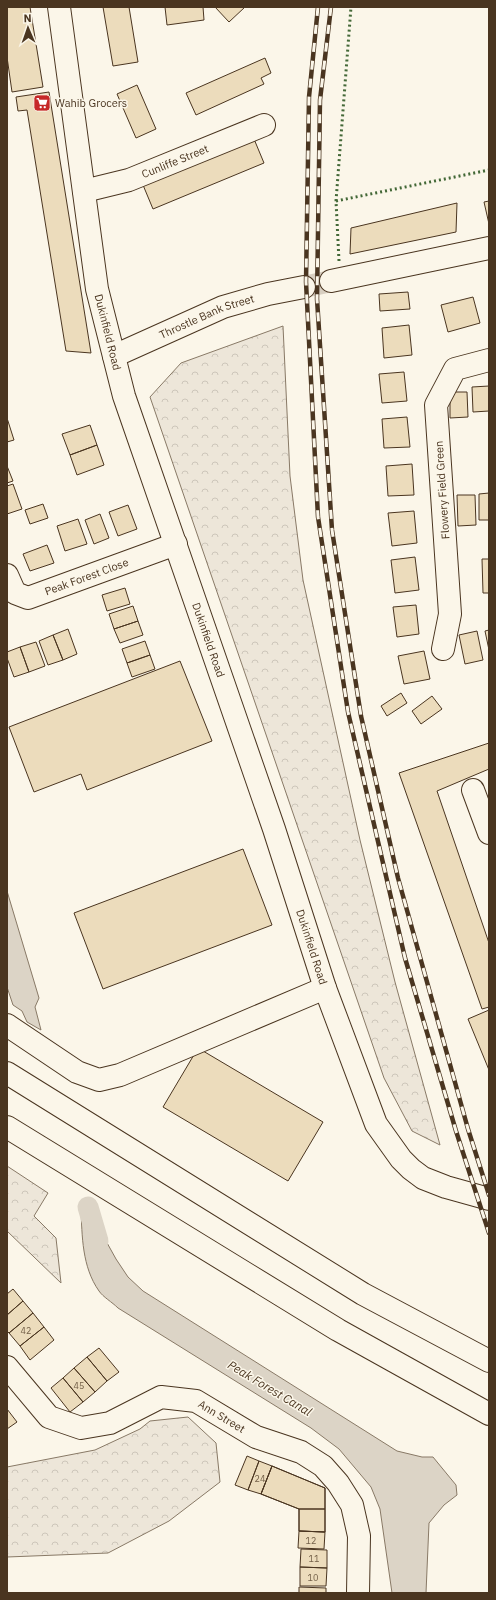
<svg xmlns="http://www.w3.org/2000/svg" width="496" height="1600" viewBox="0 0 496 1600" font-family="'IBM Plex Sans',sans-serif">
<defs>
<pattern id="forest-crowns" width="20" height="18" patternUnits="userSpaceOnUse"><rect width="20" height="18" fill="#ede6d9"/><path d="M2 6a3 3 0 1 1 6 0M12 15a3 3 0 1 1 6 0" fill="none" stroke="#cdc6ba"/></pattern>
</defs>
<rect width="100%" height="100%" fill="#fbf6e9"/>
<path fill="url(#forest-crowns)" stroke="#887966" d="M283,326L290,476L303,580L360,840L395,982L440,1145L412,1131L384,1078L150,397L181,363Z
M7,1166L48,1193L34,1216L56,1238L61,1283L7,1231Z
M188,1417L216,1443L220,1482L169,1521L108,1553L7,1557V1467L95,1450L140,1429L150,1421Z"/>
<path fill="#dcd4c6" stroke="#887966" d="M7,891L39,998L35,1007L41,1030L27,1022L22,1011L13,1005L7,987Z
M81,1208L98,1219L106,1241L116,1259L128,1277L143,1291L397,1451L422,1457H433L456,1485L457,1495L444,1505L429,1523L426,1593H392L380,1509L371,1487L339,1449L311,1428L118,1308C112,1302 103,1297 99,1291C82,1267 82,1236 81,1208Z"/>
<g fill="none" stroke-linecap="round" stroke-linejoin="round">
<path stroke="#dcd4c6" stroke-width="21" d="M88,1207L98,1241"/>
</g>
<path fill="#ecdcbc" stroke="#4a3520" d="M7,7H30L43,87L12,92L7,57Z
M103,7H129L138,62L113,66Z
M165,7H203L204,20L167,25Z
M215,7H245L229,22Z
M265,58L271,73L261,78L264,84L196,115L186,93Z
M137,85L156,129L136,138L117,94Z
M49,92L91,353L66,351L27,110L18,111L16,97Z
M254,139L264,163L153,209L143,185Z
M489,201V224L484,202Z
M457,203L456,232L350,254L351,228Z
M408,292L410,309L380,311L379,294Z
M473,297L480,323L448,332L441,305Z
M409,325L412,355L384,358L382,328Z
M404,372L407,401L382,403L379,374Z
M489,386V411L473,412L472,387Z
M450,392H467L468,417L450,418Z
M407,417L410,447L384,448L382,419Z
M7,418L14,440L7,442Z
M90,425L97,445L70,455L62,434Z
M97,445L104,465L77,475L70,455Z
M412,464L414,495L388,496L386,466Z
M7,466L13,481L7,483Z
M13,484L22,509L7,514V486Z
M489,493V520H479V494Z
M457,495H475L476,525L458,526Z
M43,504L48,518L30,524L25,510Z
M128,505L137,529L118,536L109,512Z
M414,511L417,543L392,546L388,513Z
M100,514L109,538L94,544L85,520Z
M78,519L87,544L65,551L57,526Z
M47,545L54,563L30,571L23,554Z
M415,557L419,590L395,593L391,560Z
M482,559H489V593H483Z
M125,588L130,604L107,611L102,595Z
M416,605L419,634L397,637L393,607Z
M133,606L138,621L114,629L109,614Z
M138,621L143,635L120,643L114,629Z
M68,629L77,654L63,660L53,635Z
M489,630V650L485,631Z
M477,631L483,660L465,664L459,635Z
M53,635L63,660L48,665L39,641Z
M145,641L150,655L127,663L122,649Z
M36,642L45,666L29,672L20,647Z
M20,647L29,672L14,677L7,658V652Z
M424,651L430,679L404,684L398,656Z
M150,655L155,669L132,677L127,663Z
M180,661L212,741L87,790L81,774L34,792L9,727Z
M401,693L407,703L387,716L381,706Z
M432,696L442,709L421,724L412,711Z
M489,743V769L437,791L489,943V1007L482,1009L399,773Z
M243,849L272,925L103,989L74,913Z
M489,1010V1070L468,1019Z
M198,1048L323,1122L288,1181L163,1107Z
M13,1289L23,1301L7,1315V1294Z
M23,1301L33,1313L9,1333L7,1331V1315Z
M33,1313L44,1327L20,1346L9,1333Z
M44,1327L54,1340L30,1360L20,1346Z
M99,1348L119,1372L107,1381L87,1357Z
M87,1357L107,1381L95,1392L74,1368Z
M74,1368L95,1392L83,1402L63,1378Z
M63,1378L83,1402L70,1412L51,1388Z
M7,1409L17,1422L7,1429Z
M247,1456L259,1461L248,1490L235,1485Z
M259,1461L272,1466L261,1494L248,1490Z
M272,1466L325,1488V1532L299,1531V1509L261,1494Z
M272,1466L325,1488V1509H299L261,1494Z
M299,1509H325V1532L299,1531Z
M299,1531L325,1532L324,1549L298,1548Z
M301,1549L327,1550V1568L300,1567Z
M300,1567L327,1568L326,1586H300Z
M299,1587L326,1588V1593H299Z"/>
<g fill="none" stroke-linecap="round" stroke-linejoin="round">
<path stroke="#d8cfc1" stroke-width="22" stroke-dasharray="22 11" stroke-linecap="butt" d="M304,287L331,281"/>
<g stroke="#4a3520" stroke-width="24">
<g id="minor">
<path id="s1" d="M84,191L129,180L264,125"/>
<path d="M331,281L489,248"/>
<path id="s2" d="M114,356L223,307L268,294L304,287"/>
<path id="s3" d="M7,575L15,593L28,598L176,544"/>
<path d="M443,649L450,614L436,405L455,369L489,360"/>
<path d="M473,790L489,833"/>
<path d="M7,1025L77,1072L99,1080L120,1075L325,988"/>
<path id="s4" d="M7,1367L49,1417L81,1428L110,1423L161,1397L196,1401L256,1437L301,1452L323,1466L338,1483L352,1505L359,1536L358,1593"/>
</g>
</g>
<g stroke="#4a3520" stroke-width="24">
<g id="major">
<path id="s5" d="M59,7L97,289L124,396L274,829L325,988L376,1124L401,1159L411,1169L423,1178L446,1187L489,1199"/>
</g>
</g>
<g stroke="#4a3520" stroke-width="24">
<path id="highway" d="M7,1073L363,1294L489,1361
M7,1127L338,1330L489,1414"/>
</g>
<use href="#minor" stroke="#fbf6e9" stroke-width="22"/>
<use href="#major" stroke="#fbf6e9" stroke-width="22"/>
<use href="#highway" stroke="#fbf6e9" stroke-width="22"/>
<g stroke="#4a3520" stroke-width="4.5">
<path id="rail" d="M318,7L309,97L306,282L318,517L348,712L405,958L456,1131L489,1233
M331,7L320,100L317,299L332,530L361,716L398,878L468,1129L489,1195"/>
</g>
<use href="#rail" stroke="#fbf6e9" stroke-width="3" stroke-dasharray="9" stroke-linecap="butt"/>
<path stroke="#436837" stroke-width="3" stroke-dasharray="2 3" stroke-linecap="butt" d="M336,201L489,170
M339,261L336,201L351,7"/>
</g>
<defs>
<g id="supermarket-square" transform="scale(0.9)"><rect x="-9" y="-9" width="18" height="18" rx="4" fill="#c62828" stroke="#fbf6e9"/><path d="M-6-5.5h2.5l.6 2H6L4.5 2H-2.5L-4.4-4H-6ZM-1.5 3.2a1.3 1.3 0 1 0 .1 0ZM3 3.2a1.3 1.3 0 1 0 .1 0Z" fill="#fff"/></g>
</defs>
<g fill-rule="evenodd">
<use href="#supermarket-square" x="42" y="103"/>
</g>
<g text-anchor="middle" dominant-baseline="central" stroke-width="3" stroke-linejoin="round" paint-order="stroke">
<g font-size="9" fill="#725f47">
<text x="26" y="1330">42</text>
<text x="79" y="1385">45</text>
<text x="260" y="1478">24</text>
<text x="311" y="1540">12</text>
<text x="314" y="1558">11</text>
<text x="313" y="1577">10</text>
</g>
<g font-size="11" fill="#4a3520" stroke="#fbf6e9" text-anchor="start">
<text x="55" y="103">Wahib Grocers</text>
</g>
<g font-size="11" fill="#4a3520" stroke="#fbf6e9">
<text stroke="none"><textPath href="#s1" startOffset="96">Cunliffe Street</textPath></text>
<text stroke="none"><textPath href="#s2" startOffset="101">Throstle Bank Street</textPath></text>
<text stroke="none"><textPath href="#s5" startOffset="329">Dukinfield Road</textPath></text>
<text transform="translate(442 490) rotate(-94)">Flowery Field Green</text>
<text stroke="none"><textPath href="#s3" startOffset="96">Peak Forest Close</textPath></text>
<text stroke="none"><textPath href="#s5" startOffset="653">Dukinfield Road</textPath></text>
<text stroke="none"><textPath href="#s5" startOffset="977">Dukinfield Road</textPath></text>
<text stroke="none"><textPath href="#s4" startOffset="251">Ann Street</textPath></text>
</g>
<g font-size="12" font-style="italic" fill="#4a3520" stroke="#fbf6e9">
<text transform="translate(270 1388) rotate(31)">Peak Forest Canal</text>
</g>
</g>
<rect width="496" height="1600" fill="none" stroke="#4a3520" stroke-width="16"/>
<g transform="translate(28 28) rotate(358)" stroke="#fbf6e9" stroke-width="3" paint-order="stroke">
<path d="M0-3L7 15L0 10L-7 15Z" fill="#4a3520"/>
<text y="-6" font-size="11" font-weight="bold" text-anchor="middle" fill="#4a3520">N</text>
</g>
</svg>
